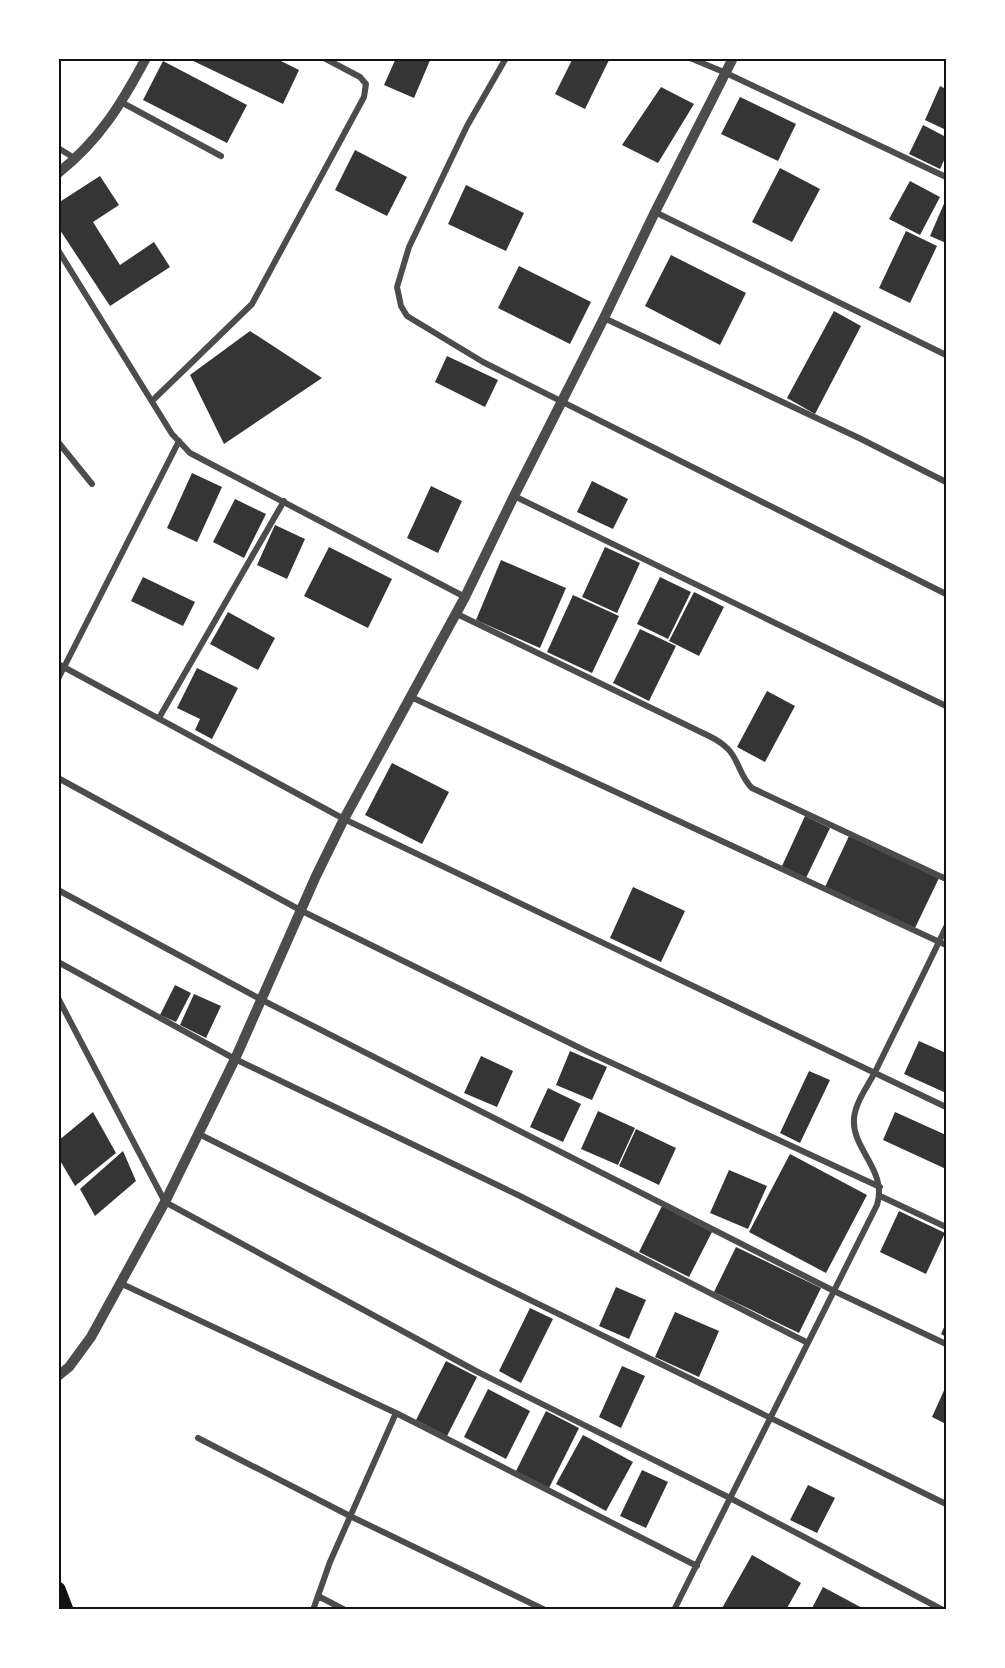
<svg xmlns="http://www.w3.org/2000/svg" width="1005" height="1668" viewBox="0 0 1005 1668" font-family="'DejaVu Sans',sans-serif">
<rect width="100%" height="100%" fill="#fff"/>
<path fill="#353535" d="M187,58H275L299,70L283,104Z
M396,58H431L414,98L384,85Z
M573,58L609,60L585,109L555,94Z
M163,61L247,105L227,143L143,100Z
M940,86L946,89V130L925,120Z
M661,87L694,104L658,163L622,145Z
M740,97L796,124L778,161L721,134Z
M923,125L946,137V156L940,169L909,154Z
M355,150L407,177L387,216L335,190Z
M780,168L820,189L792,242L752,222Z
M100,176L119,205L93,222L120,265L154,242L170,267L110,306L58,227V203Z
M910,181L940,197L920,235L889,219Z
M466,185L524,213L506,251L448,224Z
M946,199V243L930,236Z
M906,231L937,246L910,303L879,288Z
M671,255L746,293L720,345L645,306Z
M519,266L591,302L570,344L498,308Z
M834,311L861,326L815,414L787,398Z
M250,331L322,378L224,444L190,375Z
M447,356L498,380L485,407L435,382Z
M192,473L222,487L197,542L167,528Z
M592,481L628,499L613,529L577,512Z
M431,486L462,501L438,553L407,538Z
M235,499L266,514L244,558L213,542Z
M275,525L305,539L287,579L257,565Z
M329,547L392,579L368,628L304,596Z
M605,547L640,563L617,613L582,597Z
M501,560L566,588L540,648L476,620Z
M143,577L195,602L183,626L131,601Z
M660,577L691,592L668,639L637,624Z
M694,592L724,607L699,656L669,641Z
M573,595L619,616L592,673L547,652Z
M228,612L275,638L258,670L210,644Z
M640,629L676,646L649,701L613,683Z
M197,668L238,688L212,739L195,730L200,719L177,708Z
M767,691L795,706L765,762L737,747Z
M392,763L449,792L422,844L365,815Z
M805,816L830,828L806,878L782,866Z
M849,836L939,878L915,928L825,887Z
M633,887L685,911L661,962L610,938Z
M175,985L191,993L176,1022L160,1015Z
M194,994L221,1006L206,1038L180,1025Z
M919,1041L946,1053V1093L904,1074Z
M570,1051L607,1067L592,1100L556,1085Z
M481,1056L513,1071L497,1107L464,1093Z
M809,1071L830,1080L800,1143L780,1133Z
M548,1088L581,1104L563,1142L530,1127Z
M598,1111L635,1128L618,1165L581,1149Z
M93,1112L116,1153L75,1186L58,1157V1141Z
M895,1112L946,1135V1169L883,1140Z
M636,1129L676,1148L659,1185L619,1166Z
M123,1151L136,1181L95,1216L80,1189Z
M790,1154L867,1195L826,1273L749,1232Z
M729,1170L767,1186L748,1229L710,1213Z
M662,1206L712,1232L689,1277L639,1252Z
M899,1211L945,1233L926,1274L880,1252Z
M736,1247L821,1288L799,1333L714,1292Z
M616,1287L646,1300L629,1339L599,1326Z
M530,1308L553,1319L521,1383L499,1371Z
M675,1312L719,1331L699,1377L655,1357Z
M946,1323V1337L941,1334Z
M446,1361L477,1377L447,1436L416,1420Z
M622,1366L645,1376L621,1428L599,1417Z
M946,1386V1424L932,1417Z
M488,1389L530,1411L506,1459L464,1437Z
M546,1411L579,1428L549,1488L516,1471Z
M583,1435L633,1462L606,1511L556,1484Z
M642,1470L668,1482L646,1528L620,1516Z
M808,1485L835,1498L817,1533L790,1520Z
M752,1555L801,1583L786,1610H721Z
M823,1587L866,1610H811Z"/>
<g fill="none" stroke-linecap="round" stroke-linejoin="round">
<path stroke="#4c4c4c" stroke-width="6" d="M506,58L467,126L409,247L397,287L401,306L407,316L483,362L946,594
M690,58L726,73L946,177
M121,102L221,156
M58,148L76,159
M655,212L946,355
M58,250L172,434L190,453L465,597
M604,318L859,438L946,482
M152,401L252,304L364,97L366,84L360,77L324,58
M58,442L92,484
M514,496L946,706
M455,613L711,737C717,740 723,744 728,749C739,760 740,777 752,788L946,879
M58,664L344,819L946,1107
M58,679L179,441
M411,697L946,945
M159,718L284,501
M58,778L302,911L586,1051L880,1187
M58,890L262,1000L834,1291L946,1344
M58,962L235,1059L520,1196L808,1343
M58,998L165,1202L476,1371L730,1498L943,1610
M199,1134L467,1269L946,1504
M880,1196L946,1227
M120,1283L396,1413L697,1566
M198,1438L350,1516L545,1610
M318,1596L345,1610
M313,1610L330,1562L396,1413
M674,1610L877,1205C888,1170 851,1149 854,1118C856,1100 869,1085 877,1068C900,1021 924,974 946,927"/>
<path stroke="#4c4c4c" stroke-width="10" d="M58,173C99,141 122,103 146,58
M58,1376L69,1367L91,1337L165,1202L235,1059L316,876L344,819L465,597L514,496L604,318L655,212L733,58"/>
<path stroke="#111" stroke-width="15" d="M58,1589L66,1610"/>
</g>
<rect width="1005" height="1668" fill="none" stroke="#ffffff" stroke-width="120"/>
<rect x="60" y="60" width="885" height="1548" fill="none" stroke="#111" stroke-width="2"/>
</svg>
